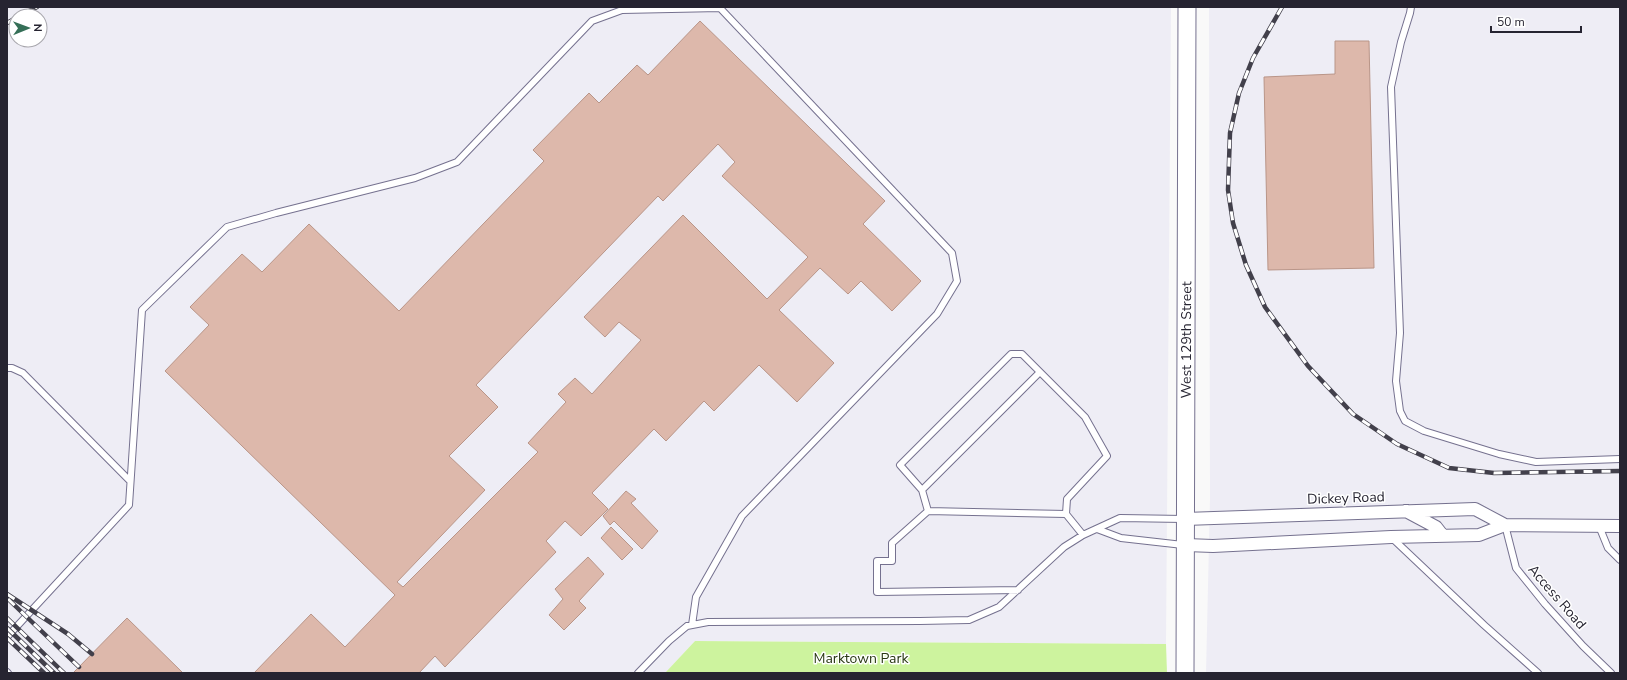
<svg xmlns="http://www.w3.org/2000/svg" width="1627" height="680" viewBox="0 0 1627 680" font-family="'Nunito Sans',sans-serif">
<rect width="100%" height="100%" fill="#f9f9f9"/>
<path fill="#eeedf5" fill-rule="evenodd" d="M7,7H1171L1166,644L695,641L665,673H7ZM16,16H40V40H16Z
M1209,7H1620V673H1206L1210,499Z"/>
<path fill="#cdf39e" d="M695,641L1166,644L1167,673H665Z"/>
<path fill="#ddb8ab" stroke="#b99588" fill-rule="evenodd" d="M700,21L885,201L863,224L921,281L892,311L861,281L848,294L820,268L779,310L834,363L797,402L759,365L714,411L704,401L666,441L654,429L592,493L608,509L581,536L565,521L546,541L556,552L445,667L435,656L419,673H254L311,614L345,647L395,595L165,371L209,325L190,307L242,254L262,272L309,224L399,311L544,161L533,150L589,93L599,103L637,65L648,75ZM718,144L735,162L722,176L808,257L767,299L683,215L584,317L605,337L619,322L641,340L592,394L575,378L558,394L566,402L528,443L538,452L403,587L397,582L485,490L449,456L498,407L476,385L658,196L663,201Z
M1335,41H1369L1374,268L1268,270L1264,77L1335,74Z
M626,491L636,499L631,503L658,531L642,549L614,521L610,525L603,516Z
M611,527L633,549L622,560L601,538Z
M588,557L604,574L579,601L586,608L564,630L549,615L563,599L555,589Z
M127,618L183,673H76L74,672Z"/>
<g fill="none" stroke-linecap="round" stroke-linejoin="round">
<g stroke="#75718f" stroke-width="8">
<path id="service" d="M1411,7L1410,13L1401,42L1391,87L1400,333L1396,381L1400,411L1405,421L1424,431L1499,454L1536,462L1620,459
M7,368H12L23,373L130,481
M922,490L1040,372
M928,511L892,543V561H877V592L1018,590
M1066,514L1067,499L1107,456L1085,417L1022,354H1011L900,465L922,490L928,511L1066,514L1083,535
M1505,525L1516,568L1545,604L1583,646L1611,673
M1599,526L1608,548L1620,560
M1097,529L1121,538L1183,545
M1391,537L1484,625L1538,673
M7,637L129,505L142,310L227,227L276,213L415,178L457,162L592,21L622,10L720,8L952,253L957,281L937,314L742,516L696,597L692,625
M7,672L8,673
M638,673L669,641L687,626L708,622L920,621L969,620L999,607L1064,547L1083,535L1120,518L1184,519"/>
</g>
<g stroke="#75718f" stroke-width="14">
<path id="minor" d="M1406,511L1436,527L1443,536
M1185,519L1475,509L1505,525
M1186,545L1213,546L1391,537L1479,535L1505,525L1620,526"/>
</g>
<g stroke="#75718f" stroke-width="19">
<g id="secondary">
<path id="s1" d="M1185,673L1187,7"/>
</g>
</g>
<use href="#service" stroke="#fff" stroke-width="6"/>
<use href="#minor" stroke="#fff" stroke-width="12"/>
<use href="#secondary" stroke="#fff" stroke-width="17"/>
<g stroke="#42404b" stroke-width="4.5">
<path id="rail" d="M1282,7L1253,58L1239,93L1230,133L1228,190L1233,223L1246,265L1265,307L1308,366L1353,414L1397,444L1449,468L1494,473L1620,471
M19,16L37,7
M7,23L16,18
M7,594L68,634L92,654
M8,599L79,667
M7,618L64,673
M7,628L54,673
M7,638L44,673"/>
</g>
<use href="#rail" stroke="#fff" stroke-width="3" stroke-dasharray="9" stroke-linecap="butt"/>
</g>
<g text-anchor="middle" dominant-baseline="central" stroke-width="3" stroke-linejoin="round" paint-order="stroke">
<g font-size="14" fill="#262431" stroke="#fff">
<text stroke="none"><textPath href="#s1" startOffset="333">West 129th Street</textPath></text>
<text transform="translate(1346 498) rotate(-2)">Dickey Road</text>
<text transform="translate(1557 597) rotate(49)">Access Road</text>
</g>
<g font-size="14" fill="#2a3915" stroke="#fff">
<text x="861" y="658">Marktown Park</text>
</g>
</g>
<rect width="1627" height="680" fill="none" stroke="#262431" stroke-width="16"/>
<g transform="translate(28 28) rotate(89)"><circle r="19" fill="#ffffff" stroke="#a8a7ad"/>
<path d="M0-3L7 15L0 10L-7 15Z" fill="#356f57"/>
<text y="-6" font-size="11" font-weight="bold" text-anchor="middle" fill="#262431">N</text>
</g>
<path d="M1491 26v6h90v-6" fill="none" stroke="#262431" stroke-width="2"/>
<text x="1497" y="26" font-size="12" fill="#262431" stroke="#ffffff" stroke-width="3" paint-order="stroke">50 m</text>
</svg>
